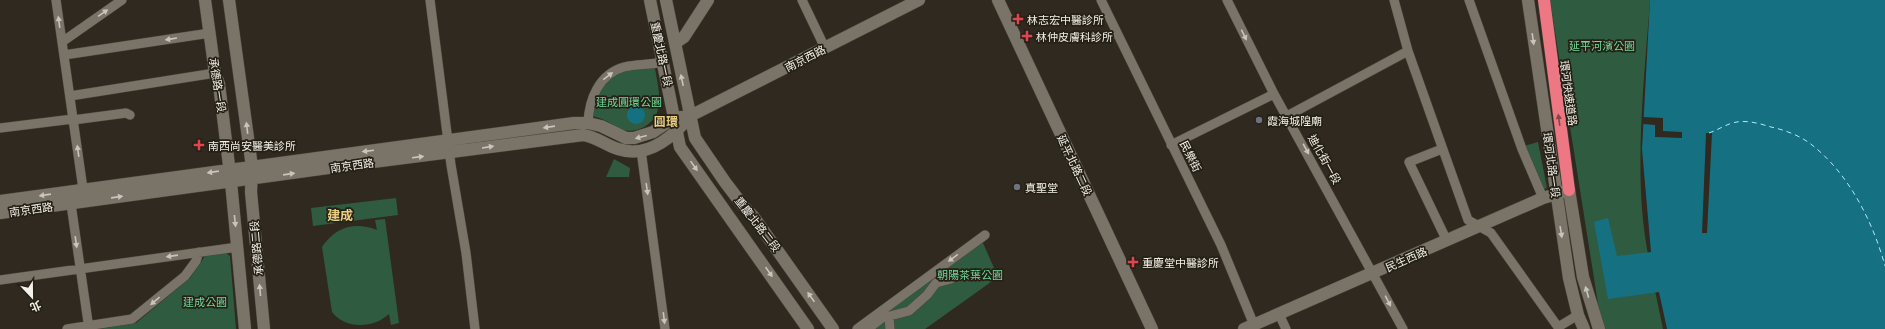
<svg xmlns="http://www.w3.org/2000/svg" width="1885" height="329" viewBox="0 0 1885 329" font-family="Commissioner,'Noto Sans TC',sans-serif">
<rect width="100%" height="100%" fill="#2f291f"/>
<path fill="#2f5c41" d="M1550,0H1650C1645,69 1637,140 1642,209C1645,249 1655,289 1663,329H1602Z
M655,68C658,89 667,114 644,127C637,131 628,132 620,129C614,127 610,122 604,120C601,118 596,117 592,116C596,96 602,79 623,71C633,68 645,70 655,68Z
M1538,142L1547,188L1542,190L1524,146Z
M614,159L630,168L629,177H606Z
M396,198L398,215L313,226L311,208Z
M385,219L399,323L391,325L389,314C373,329 345,329 332,312L322,247C335,227 355,221 377,230L375,220Z
M983,243L998,277L925,329H862L975,247Z
M226,253L230,256L236,329H98L136,323L190,278L205,256Z"/>
<path fill="#157182" d="M1650,0H1885V329H1667L1659,292L1608,299L1594,222L1608,218L1617,256L1651,252L1642,149Z
M627 115a9 9 0 1 1 18 0a9 9 0 1 1-18 0Z"/>
<path fill="#2f291f" d="M1643,117L1663,118V131L1682,132V138L1655,137V125L1643,124Z
M1706,133H1712L1707,233H1702Z"/>
<g fill="none" stroke-linecap="round" stroke-linejoin="round">
<path stroke="#b6e8f5" stroke-width="1" stroke-dasharray="5 4" stroke-linecap="butt" d="M1709,133C1718,130 1728,123 1737,122C1748,120 1761,124 1771,127C1785,130 1801,136 1812,145C1849,174 1873,222 1885,266"/>
<g stroke="#4c473f" stroke-width="10">
<path id="street" d="M56,0L83,189
M430,0L451,165L466,253L475,329
M802,0L825,48
M1101,0L1221,245L1254,325
M1227,0L1274,94L1403,329
M1394,0L1408,51L1468,220L1491,233L1558,327L1578,315
M1469,0L1522,149L1543,198
M62,42L122,0
M64,55L210,33
M70,96L215,73
M1287,116L1408,51
M73,120L126,113L130,115
M588,123C589,99 599,74 624,67C636,64 650,65 663,62
M0,128L73,119
M1171,145L1274,94
M1442,149L1409,162L1447,241
M641,150L665,329
M71,204L89,329
M0,280L238,247
M1279,314L1286,329
M889,317L890,329
M67,329L132,319L185,276L196,261L199,252
M857,329L985,235
M868,329L882,318L909,311L927,295L936,283L951,279"/>
</g>
<g stroke="#4c473f" stroke-width="13">
<path id="secondary" d="M205,0L215,73L219,84L231,182L245,329
M229,0L252,167L251,192L264,329
M650,0L680,147L808,329
M666,0L695,138L725,182L744,207L753,216L833,329
M998,0L1152,329
M1528,0L1569,278L1578,315L1584,329
M675,43L684,37L708,0
M0,201L574,123H588L601,126L626,138H634L653,132L674,118L690,116L919,0
M0,213L357,164L583,135C597,137 605,145 618,149C648,159 673,137 690,116
M1244,329L1543,198L1569,190L1583,277L1599,329"/>
</g>
<g stroke="#4c473f" stroke-width="13">
<path id="highway" d="M1544,0L1569,190"/>
</g>
<use href="#street" stroke="#7a7468" stroke-width="9"/>
<use href="#secondary" stroke="#7a7468" stroke-width="12"/>
<use href="#highway" stroke="#ed7782" stroke-width="12"/>
</g>
<defs><path id="oneway-solid" d="M-6-.8H1V-3.2L6.5 0L1 3.2V.8H-6Z"/></defs>
<g fill="#c9c5bc">
<use href="#oneway-solid" transform="translate(103 13) rotate(-35)"/>
<use href="#oneway-solid" transform="translate(59 22) rotate(-98)"/>
<use href="#oneway-solid" transform="translate(1244 35) rotate(64)"/>
<use href="#oneway-solid" transform="translate(171 39) rotate(171)"/>
<use href="#oneway-solid" transform="translate(1533 39) rotate(82)"/>
<use href="#oneway-solid" transform="translate(608 76) rotate(-38)"/>
<use href="#oneway-solid" transform="translate(682 80) rotate(-102)"/>
<use href="#oneway-solid" transform="translate(549 127) rotate(172)"/>
<use href="#oneway-solid" transform="translate(247 128) rotate(-97)"/>
<use href="#oneway-solid" transform="translate(641 137) rotate(165)"/>
<use href="#oneway-solid" transform="translate(488 147) rotate(-9)"/>
<use href="#oneway-solid" transform="translate(1306 149) rotate(61)"/>
<use href="#oneway-solid" transform="translate(78 151) rotate(-98)"/>
<use href="#oneway-solid" transform="translate(368 151) rotate(173)"/>
<use href="#oneway-solid" transform="translate(418 157) rotate(-7)"/>
<use href="#oneway-solid" transform="translate(694 166) rotate(55)"/>
<use href="#oneway-solid" transform="translate(213 172) rotate(172)"/>
<use href="#oneway-solid" transform="translate(289 174) rotate(-8)"/>
<use href="#oneway-solid" transform="translate(647 189) rotate(82)"/>
<use href="#oneway-solid" transform="translate(45 195) rotate(172)"/>
<use href="#oneway-solid" transform="translate(117 197) rotate(-8)"/>
<use href="#oneway-solid" transform="translate(235 221) rotate(84)"/>
<use href="#oneway-solid" transform="translate(1561 232) rotate(81)"/>
<use href="#oneway-solid" transform="translate(76 242) rotate(82)"/>
<use href="#oneway-solid" transform="translate(172 256) rotate(172)"/>
<use href="#oneway-solid" transform="translate(953 258) rotate(144)"/>
<use href="#oneway-solid" transform="translate(769 272) rotate(55)"/>
<use href="#oneway-solid" transform="translate(260 290) rotate(-95)"/>
<use href="#oneway-solid" transform="translate(1587 292) rotate(-106)"/>
<use href="#oneway-solid" transform="translate(811 297) rotate(-125)"/>
<use href="#oneway-solid" transform="translate(155 301) rotate(140)"/>
<use href="#oneway-solid" transform="translate(1388 301) rotate(62)"/>
<use href="#oneway-solid" transform="translate(664 318) rotate(83)"/>
</g>
<use fill="#7f4747" href="#oneway-solid" transform="translate(1559 120) rotate(-98)"/>
<g fill="#e0444e" stroke="#252016" stroke-width="1.5">
<path d="M1016 13h4v4h4v4h-4v4h-4v-4h-4v-4h4z"/>
<path d="M1025 30h4v4h4v4h-4v4h-4v-4h-4v-4h4z"/>
<path d="M197 139h4v4h4v4h-4v4h-4v-4h-4v-4h4z"/>
<path d="M1131 256h4v4h4v4h-4v4h-4v-4h-4v-4h4z"/>
</g>
<g fill="#6b7280" stroke="#252016" stroke-width="1.5">
<circle cx="1259" cy="120" r="4"/>
<circle cx="1017" cy="187" r="4"/>
</g>
<g text-anchor="middle" dominant-baseline="central" stroke-width="3.5" stroke-linejoin="round" paint-order="stroke">
<g font-size="11" fill="#f3f0e9" stroke="#252016" text-anchor="start">
<text x="1027" y="19">林志宏中醫診所</text>
<text x="1036" y="36">林仲皮膚科診所</text>
<text x="1267" y="120">霞海城隍廟</text>
<text x="208" y="145">南西尚安醫美診所</text>
<text x="1025" y="187">真聖堂</text>
<text x="1142" y="262">重慶堂中醫診所</text>
</g>
<g font-size="11" fill="#70da9a" stroke="#252016">
<text x="1602" y="45">延平河濱公園</text>
<text x="629" y="101">建成圓環公園</text>
<text x="970" y="274">朝陽茶葉公園</text>
<text x="205" y="301">建成公園</text>
</g>
<g font-size="11" fill="#f3f0e9" stroke="#252016">
<text transform="translate(662 54) rotate(78)">重慶北路一段</text>
<text transform="translate(805 58) rotate(-27)">南京西路</text>
<text transform="translate(218 85) rotate(81)">承德路一段</text>
<text transform="translate(1569 93) rotate(82)">環河快速道路</text>
<text transform="translate(1191 156) rotate(63)">民樂街</text>
<text transform="translate(1325 159) rotate(61)">迪化街一段</text>
<text transform="translate(352 165) rotate(-8)">南京西路</text>
<text transform="translate(1075 165) rotate(65)">延平北路二段</text>
<text transform="translate(1552 165) rotate(82)">環河北路一段</text>
<text transform="translate(31 209) rotate(-8)">南京西路</text>
<text transform="translate(758 224) rotate(52)">重慶北路二段</text>
<text transform="translate(256 248) rotate(-95)">承德路二段</text>
<text transform="translate(1406 259) rotate(-24)">民生西路</text>
</g>
<g font-size="12" font-weight="bold" fill="#eacf83" stroke="#252016">
<text x="666" y="121">圓環</text>
</g>
<g font-size="13" font-weight="bold" fill="#eacf83" stroke="#252016">
<text x="340" y="215">建成</text>
</g>
</g>
<g transform="translate(32 297) rotate(158)" stroke="#252016" stroke-width="3" paint-order="stroke">
<path d="M0-3L7 15L0 10L-7 15Z" fill="#f3f0e9"/>
<text y="-6" font-size="11" font-weight="bold" text-anchor="middle" fill="#f3f0e9">北</text>
</g>
</svg>
